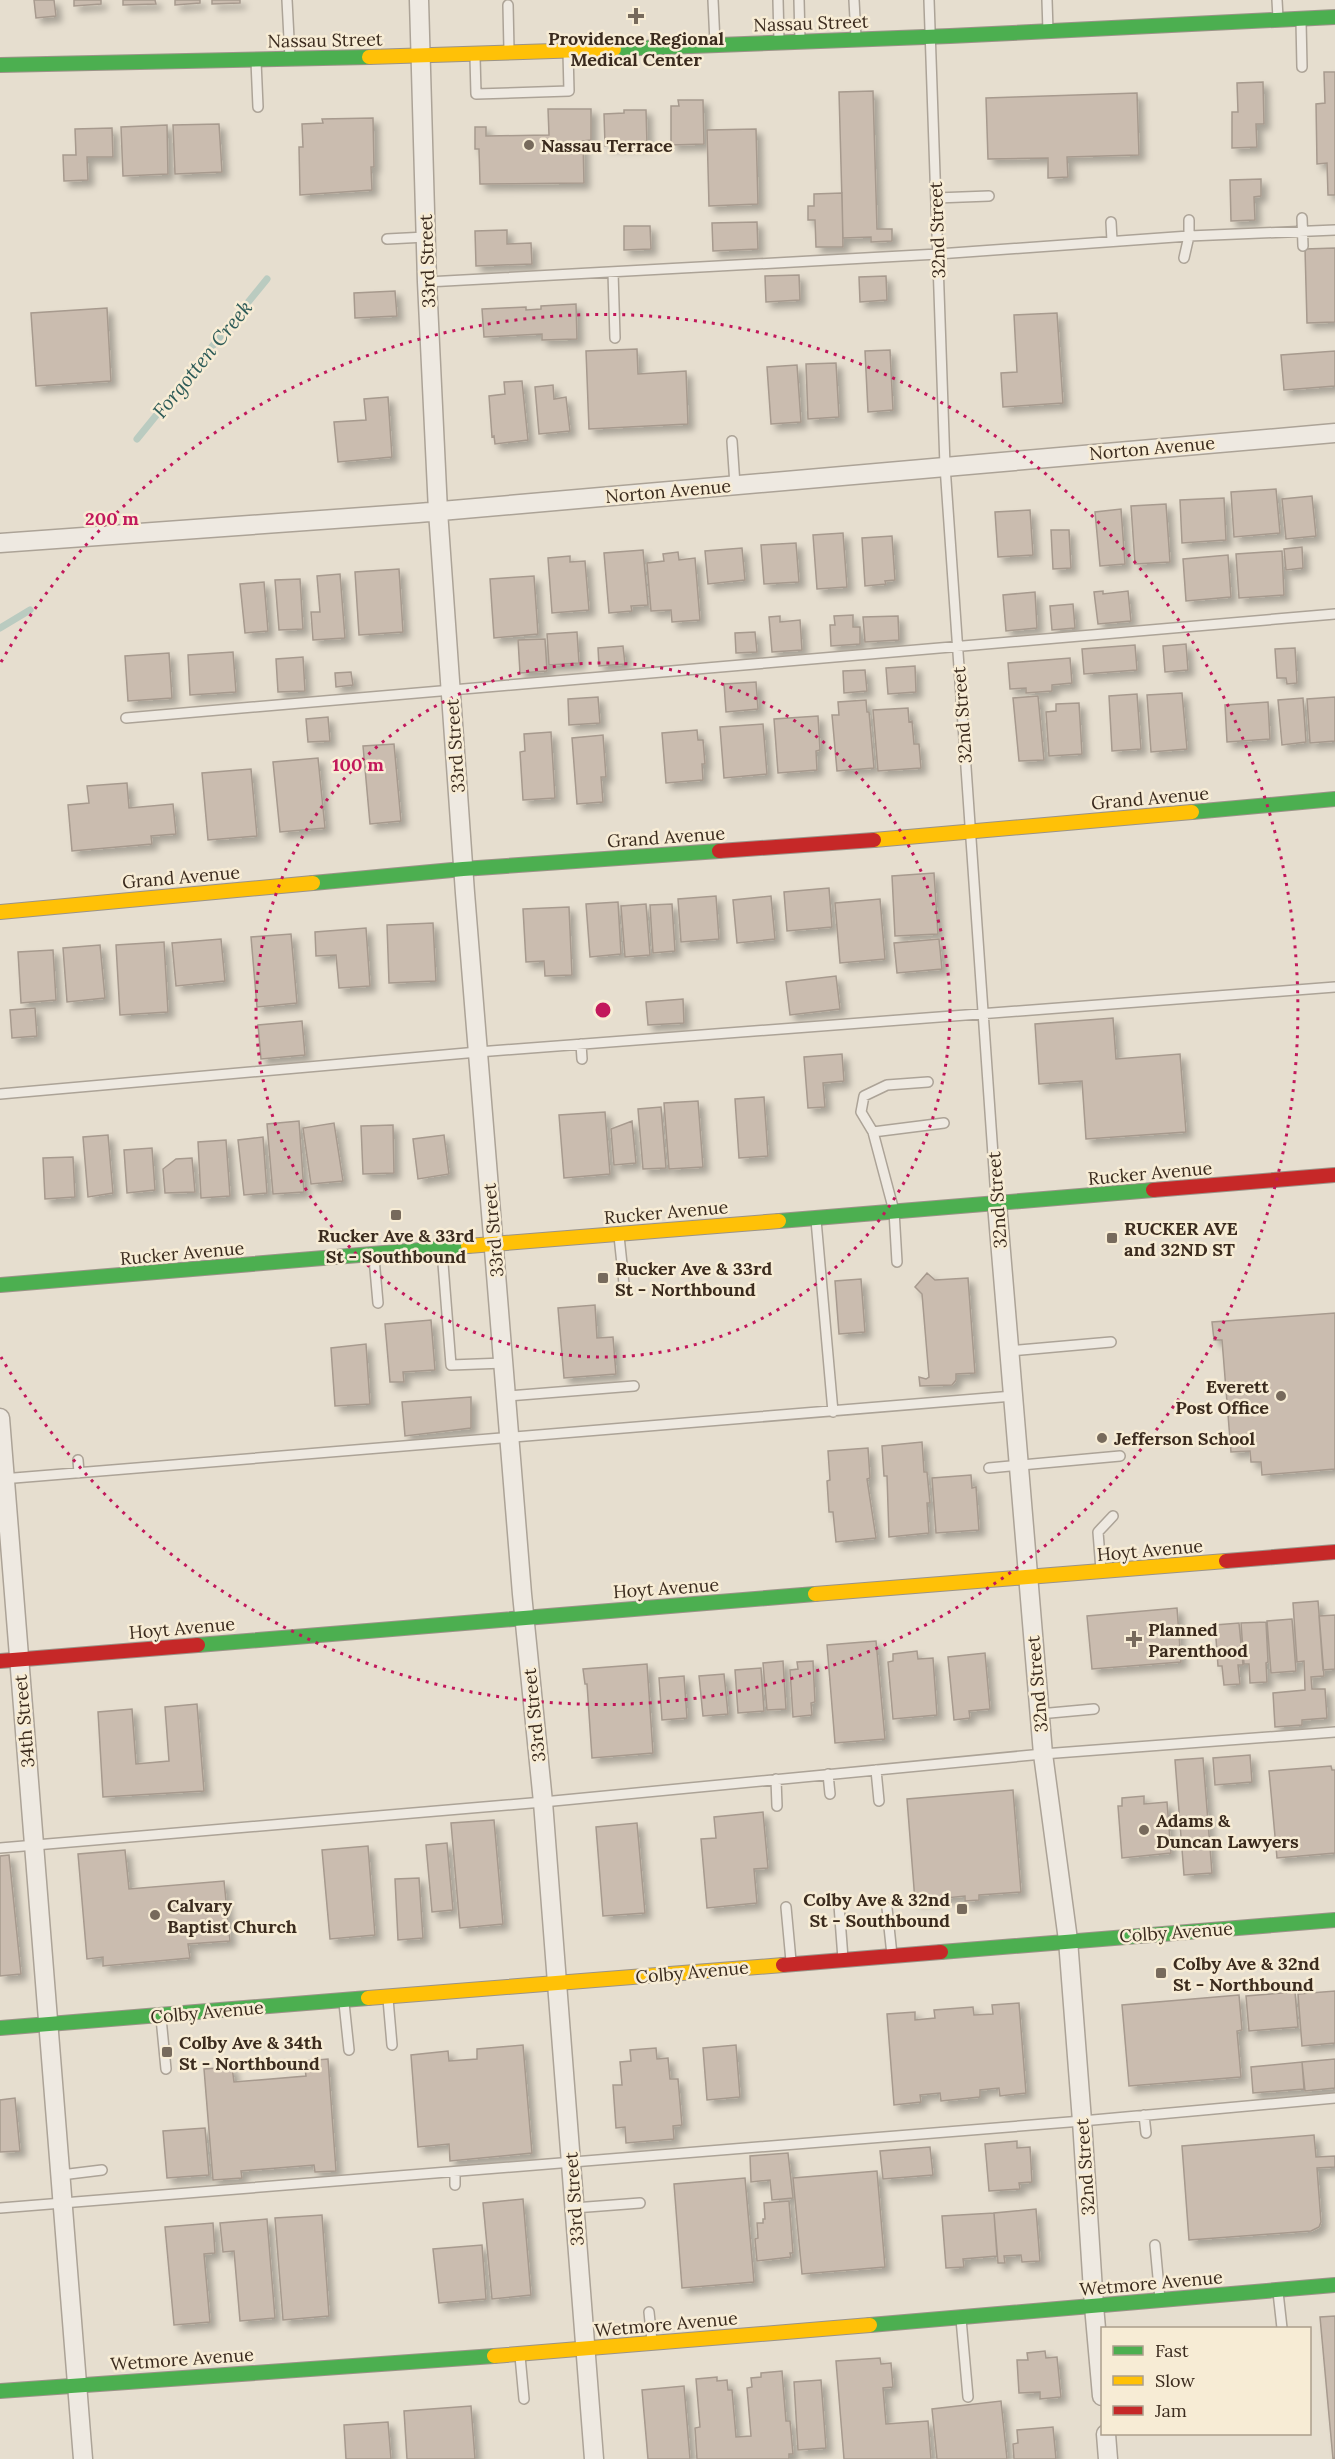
<svg xmlns="http://www.w3.org/2000/svg" width="1335" height="2459" viewBox="0 0 1335 2459" font-family="Lora,serif">
<defs>
<filter id="shadow"><feDropShadow dx="5.5" dy="5.5" stdDeviation="3" flood-color="#0004"/></filter>
</defs>
<rect width="100%" height="100%" fill="#e6decf"/>
<g fill="none" stroke-linecap="round" stroke-linejoin="round">
<path stroke="#bacbc0" stroke-width="7" d="M137,439L267,279
M0,628L30,610"/>
</g>
<path fill="#cabcaf" stroke="#a79a8e" stroke-width="1.5" filter="url(#shadow)" d="M34,0H54L56,16L36,18Z
M74,0H101V4L74,6Z
M123,0H155L156,4L123,5Z
M175,0H200V3L175,5Z
M212,0H240V3L212,4Z
M1324,72H1335V195H1328L1327,163L1317,164L1316,104L1325,103Z
M1263,82L1264,124H1256L1257,147L1232,148V112H1238L1237,83Z
M873,91L877,229H892V241L871,242V237L843,238L839,92Z
M1137,93L1139,155L1067,157L1068,177L1048,178V158L988,159L986,98Z
M678,100H703L704,144L671,145V106H679Z
M548,109H591V140L583,141L584,183L480,184L479,149H475V127H486V136L549,135Z
M624,110H646L647,145L605,146L604,114L624,113Z
M373,118L374,167H371L372,190L300,195L299,147H303L302,124L323,123L322,119Z
M219,124L222,172L175,174L173,125Z
M167,125L168,174L123,176L121,127Z
M112,128L113,157H87L88,180L64,181L63,155H76L75,129Z
M756,129L758,204L709,206L707,130Z
M1261,179V196L1254,197L1255,220L1231,221L1230,180Z
M842,193L843,247H816L815,220H808V206H814V194Z
M757,222L758,249L713,251L712,223Z
M624,226H650L651,249L624,250Z
M507,230V244L531,243L532,264L476,266L475,231Z
M1335,248V322L1307,323L1305,249Z
M799,275L800,300L766,302L765,276Z
M886,276L887,300L860,302L859,277Z
M395,291L397,316L355,318L354,293Z
M576,304L577,339L542,340V334L484,337L482,309L526,307V310L541,309V306Z
M107,308L111,381L36,386L31,313Z
M1057,313L1063,403L1003,407L1001,373L1017,372L1014,315Z
M637,349L638,374L686,371L688,424L589,429L586,351Z
M890,350L893,410L868,412L865,351Z
M1335,351V386L1284,390L1281,355Z
M836,363L839,417L808,419L806,364Z
M797,365L801,422L771,424L767,367Z
M522,381L528,440L495,444L494,436L492,437L489,396L505,394L504,382Z
M553,385L554,399L566,397L570,431L539,434L535,387Z
M388,397L392,457L338,462L334,422L366,420L364,399Z
M1276,489L1280,533L1234,537L1231,492Z
M1312,496L1316,536L1286,539L1282,499Z
M1224,498L1226,540L1182,543L1180,500Z
M1166,504L1170,562L1135,564L1131,506Z
M1121,509L1125,564L1100,566L1095,512Z
M1030,510L1033,555L998,557L995,512Z
M1051,530H1069L1071,568L1053,569Z
M843,533L847,587L817,589L813,535Z
M892,536L895,580L885,581L886,584L865,586L862,538Z
M796,543L799,582L764,584L761,545Z
M1302,547L1303,568L1286,570L1284,549Z
M742,548L745,580L708,584L705,551Z
M643,550L648,605L631,606L632,611L609,613L604,553Z
M1282,551L1284,595L1239,598L1236,554Z
M678,552L679,560L695,558L700,620L672,622L671,610L651,611L647,563L664,561L663,554Z
M1228,555L1231,597L1186,601L1183,559Z
M570,556V562L585,561L589,610L552,613L548,558Z
M399,569L403,632L359,635L355,572Z
M340,574L345,638L313,640L311,612H320L317,576Z
M534,576L538,634L494,638L490,579Z
M300,579L303,629L279,630L275,580Z
M264,582L268,631L245,633L240,584Z
M1103,591V594L1128,591L1131,621L1098,624L1094,592Z
M1035,592L1037,628L1006,631L1003,595Z
M1073,604L1075,628L1052,630L1050,606Z
M853,615V627H860V644L831,646L830,625H835L834,616Z
M780,616V622L800,620L802,650L772,652L769,617Z
M898,616L899,640L865,642L863,617Z
M577,632L579,663L549,665L547,634Z
M755,632L757,652L736,653L735,633Z
M545,639L547,671L520,673L518,640Z
M1186,644L1188,670L1165,672L1163,646Z
M1135,645L1137,670L1084,674L1082,649Z
M623,646L625,664L599,666L598,648Z
M1295,648L1297,683L1287,684L1286,678H1277L1275,649Z
M233,652L236,692L190,695L188,655Z
M169,653L172,698L128,701L125,656Z
M303,657L305,691L278,692L276,659Z
M1070,658L1072,683L1052,685V691L1026,693V688L1010,689L1008,663Z
M915,666L916,692L888,694L886,668Z
M865,670L867,691L844,693L843,671Z
M351,672L353,685L336,687L335,673Z
M756,682L758,709L726,712L724,684Z
M1182,693L1187,749L1151,752L1147,695Z
M1137,694L1141,749L1112,751L1109,696Z
M1038,696L1044,760L1019,761L1013,698Z
M598,697L600,723L569,725L568,699Z
M1335,697V741L1310,743L1307,699Z
M1303,698L1306,742L1282,745L1278,700Z
M866,700L867,712H869L874,768L837,771L832,715H839L838,702Z
M1268,702L1270,739L1227,742L1225,705Z
M1079,703L1082,754L1049,756L1046,712L1056,711V704Z
M908,708L909,722L912,721L914,744H919L921,768L878,771L873,710Z
M818,716L820,750L816,751L817,770L778,773L774,719Z
M328,717L330,741L308,742L306,719Z
M763,724L767,774L724,778L720,727Z
M697,730L698,740H703L705,764H702L703,780L666,783L662,733Z
M551,732L555,798L523,800L520,752L525,751L524,734Z
M603,735L606,777H601L603,802L577,804L572,738Z
M394,744L401,821L370,824L363,746Z
M318,758L325,828L280,832L273,762Z
M251,769L257,836L208,840L202,773Z
M127,783L129,808L173,804L176,834L151,836L152,844L72,851L68,805L89,803L87,786Z
M934,873L938,934L895,936L892,876Z
M829,888L832,927L787,931L784,892Z
M716,896L719,939L681,942L678,899Z
M771,896L775,939L737,943L733,900Z
M880,899L885,959L840,963L835,903Z
M618,902L621,954L590,957L586,904Z
M646,904L650,955L625,957L621,906Z
M672,904L675,951L653,953L650,905Z
M569,907L572,975L545,976L544,961L526,962L523,909Z
M433,923L436,981L389,983L387,925Z
M366,928L370,986L339,988L336,955L316,956L315,932Z
M291,934L297,1003L257,1007L251,937Z
M221,939L225,981L176,986L172,943Z
M939,939L942,969L897,973L894,943Z
M164,942L168,1012L120,1015L116,945Z
M100,945L105,998L67,1002L63,948Z
M53,950L56,1000L21,1003L18,952Z
M836,976L840,1009L790,1015L786,982Z
M683,999L684,1023L648,1025L646,1002Z
M35,1008L37,1036L12,1038L10,1010Z
M1113,1018L1116,1059L1180,1054L1186,1132L1086,1139L1082,1081L1039,1084L1035,1024Z
M302,1021L305,1055L261,1059L258,1025Z
M842,1054L844,1081L823,1083L825,1107L808,1108L804,1057Z
M764,1097L768,1156L739,1158L735,1099Z
M698,1101L703,1167L669,1169L664,1103Z
M661,1107L666,1168L643,1169L638,1109Z
M605,1112L610,1174L564,1178L559,1115Z
M299,1121L304,1192L273,1194L267,1124Z
M632,1121L636,1163L614,1165L611,1129Z
M334,1123L343,1181L311,1184L303,1128Z
M393,1125L394,1173L363,1174L361,1126Z
M108,1135L113,1193L88,1197L83,1137Z
M444,1135L449,1174L418,1179L413,1139Z
M263,1137L267,1193L244,1195L238,1140Z
M226,1140L230,1196L201,1198L198,1142Z
M152,1148L155,1190L127,1193L124,1150Z
M73,1157L75,1197L45,1199L43,1158Z
M192,1158L195,1192L165,1193L163,1169L176,1159Z
M927,1273L935,1280L968,1278L975,1373L956,1374V1380L952,1385L920,1386L919,1377L926,1379L929,1377L922,1294L915,1287Z
M861,1279L865,1332L839,1334L835,1281Z
M595,1305L597,1338L613,1337L616,1374L564,1378L558,1308Z
M1335,1313V1469L1262,1475L1261,1462H1251L1250,1451L1231,1452L1222,1340H1214L1212,1322Z
M431,1320L435,1370L403,1372L404,1382H390L385,1324Z
M366,1344L370,1404L335,1406L331,1348Z
M471,1397V1428L405,1436L402,1402Z
M922,1442L924,1472H927L930,1503H927L929,1533L889,1537L887,1476H884L882,1446Z
M868,1448L870,1478L867,1479L876,1538L836,1542L833,1512H829L827,1481L830,1480L828,1451Z
M971,1475L972,1488L976,1487L979,1530L936,1533L932,1478Z
M1318,1601L1324,1676L1311,1677L1312,1689H1325L1327,1718L1302,1720V1725L1275,1727L1273,1693L1305,1690L1304,1661L1297,1662L1293,1603Z
M1177,1608L1181,1662L1092,1669L1087,1616Z
M1335,1615V1669L1323,1670L1319,1616Z
M1292,1619L1296,1671L1271,1673L1267,1621Z
M1266,1622L1268,1662L1266,1663L1267,1682L1250,1683L1249,1664H1244L1241,1623Z
M1239,1623L1243,1665H1238L1240,1684L1224,1685L1222,1666H1218L1215,1625Z
M876,1641L885,1739L835,1743L827,1645Z
M917,1651L918,1659L933,1658L937,1715L893,1719L888,1662L893,1661V1654Z
M985,1653L990,1709L969,1711L970,1718L954,1720L948,1657Z
M783,1661L786,1709L767,1710L763,1663Z
M813,1661L815,1702L811,1703L812,1715L793,1717L790,1670L798,1669L797,1662Z
M647,1664L653,1753L592,1758L587,1684H585L583,1669Z
M761,1668L764,1711L738,1713L735,1670Z
M724,1674L728,1714L703,1716L699,1676Z
M684,1676L687,1718L662,1720L659,1678Z
M197,1704L204,1791L103,1797L98,1712L132,1709L136,1764L169,1761L165,1707Z
M1250,1755L1252,1782L1215,1785L1213,1758Z
M1203,1758L1212,1873L1184,1875L1175,1760Z
M1331,1766L1332,1770H1335V1853L1277,1858L1269,1771Z
M1013,1790L1021,1892L979,1895V1900L965,1901V1896L915,1901L907,1799Z
M1144,1796V1804L1167,1802L1171,1853L1122,1858L1118,1806H1122V1798Z
M763,1812L768,1868L754,1869L757,1903L707,1908L701,1839L716,1838L714,1817Z
M494,1820L503,1924L460,1928L451,1823Z
M637,1823L645,1913L603,1916L596,1827Z
M447,1843L453,1910L432,1912L426,1845Z
M368,1846L375,1935L330,1939L322,1850Z
M125,1850L129,1889L224,1881L230,1941L188,1944L190,1958L103,1966V1957L87,1959L78,1854Z
M9,1855L21,1974L0,1976V1856Z
M419,1878L423,1938L398,1940L395,1879Z
M1335,1991V2043L1302,2046L1298,1994Z
M1295,1992L1298,2027L1249,2031L1246,1996Z
M1239,1995L1242,2030L1237,2031L1241,2077L1129,2086L1122,2005Z
M1019,2003L1026,2093L1000,2096L999,2088L980,2090V2097L941,2101L940,2093L920,2095L921,2102L894,2105L887,2014L915,2012V2020L935,2018L934,2010L973,2007L974,2015L993,2014L992,2005Z
M523,2045L532,2153L450,2161L449,2144L418,2147L411,2055L448,2051L449,2061L477,2059V2049Z
M736,2045L740,2097L707,2100L703,2048Z
M656,2048L657,2059L668,2058L670,2079H678L682,2125L673,2126L674,2139L626,2143L625,2127L616,2128L613,2085H622L620,2062L631,2061L630,2050Z
M328,2059L336,2171L315,2172L314,2165L241,2171L242,2178L213,2180L204,2069L232,2067L234,2082L306,2076L304,2061Z
M1335,2059V2088L1305,2091L1302,2062Z
M1302,2062L1304,2089L1253,2093L1251,2067Z
M15,2098L20,2151L0,2152V2100Z
M205,2128L209,2175L167,2178L163,2131Z
M1314,2135L1316,2157L1335,2156V2167L1317,2168L1321,2222L1319,2227L1311,2231L1189,2240L1182,2146Z
M1017,2141V2148L1030,2147L1032,2182L1019,2183L1020,2189L989,2191L985,2144Z
M930,2147L933,2175L883,2179L880,2151Z
M788,2153L793,2198L772,2200L770,2180L751,2182L750,2156Z
M877,2171L885,2267L802,2274L793,2178Z
M745,2178L754,2282L682,2288L674,2184Z
M523,2199L531,2295L492,2299L483,2203Z
M789,2201L793,2253H790L791,2257L757,2261L755,2239L758,2238L757,2223H763V2219H765L764,2203Z
M1036,2209L1040,2261L1022,2262L1021,2255L1004,2256L1005,2263H998L994,2213Z
M994,2213L997,2256L963,2259L964,2267L946,2268L942,2216Z
M322,2215L329,2316L283,2320L275,2218Z
M267,2219L275,2318L240,2321L234,2251L223,2252L220,2223Z
M213,2223L215,2253L204,2254L210,2322L174,2325L165,2227Z
M482,2245L486,2299L439,2303L433,2249Z
M1335,2316V2458L1333,2459L1320,2317Z
M1045,2351L1046,2358L1057,2357L1061,2397L1040,2399V2392L1019,2393L1017,2360H1028L1027,2353Z
M880,2358L881,2364L891,2363L893,2387L883,2388L886,2424L928,2421L931,2459H844L836,2361Z
M782,2371L786,2421H790L793,2454H789V2459H697L695,2428L700,2427L696,2379L717,2377V2381L727,2380L728,2390H732L736,2437L751,2436L747,2388L752,2387L751,2378L761,2377V2373Z
M821,2380L826,2448L798,2450L794,2382Z
M684,2386L690,2459H648L642,2390Z
M1001,2401L1007,2459H937L932,2409Z
M471,2406L475,2459H407L404,2411Z
M388,2422L391,2459H346L344,2425Z
M1053,2427L1056,2459H1014L1013,2444L1018,2443L1017,2430Z"/>
<g fill="none" stroke-linecap="round" stroke-linejoin="round">
<g stroke="#aca397" stroke-width="12">
<path id="lane" d="M287,0L290,58
M713,0L715,43
M778,0L779,40
M799,0L800,39
M854,0L856,37
M929,0L945,466L996,1198
M1047,0L1048,31
M1277,0L1278,18
M508,5L509,50
M1301,21L1302,67
M475,57L476,94L569,91L568,52
M256,61L258,107
M936,198L989,196
M1302,218L1303,246
M1111,222L1112,241
M387,239L426,237
M1184,258L1189,236V220
M613,272L615,338
M427,282L938,254L1189,236L1335,230
M732,441L735,485
M126,718L1335,614
M581,1044L582,1059
M0,1094L478,1052L1335,987
M873,1132L861,1112L864,1096L887,1085L928,1082
M816,1220L833,1412
M619,1236L624,1283
M442,1251L451,1365L504,1363
M374,1258L378,1303
M897,1262L894,1211L873,1132L944,1123
M1009,1351L1111,1342
M507,1396L634,1386
M78,1460L79,1473
M989,1468L1120,1456
M2,1479L1013,1396
M1101,1570L1098,1532L1113,1516
M1039,1714L1094,1709
M876,1770L879,1801
M828,1774L830,1794
M776,1779L777,1806
M0,1848L543,1802L1043,1754L1335,1732
M839,1905L843,1959
M786,1907L791,1961
M887,1908L892,1955
M388,1999L392,2045
M344,2003L349,2050
M161,2018L166,2069
M1144,2115L1146,2133
M455,2172V2185
M61,2175L102,2170
M0,2208L1082,2121L1335,2098
M574,2208L640,2203
M1155,2245L1160,2299
M1278,2292L1282,2328
M649,2312L652,2341
M961,2319L968,2397
M520,2356L524,2399"/>
</g>
<g stroke="#aca397" stroke-width="21">
<path id="street" d="M419,0L427,282L438,511L465,893L522,1594L543,1802L557,1983L594,2459
M0,543L418,513L1335,433
M997,1204L1043,1754L1068,1940L1082,2121L1094,2306L1102,2396
M0,1418L83,2459
M1106,2434L1108,2459"/>
</g>
<g stroke="#9b9388" stroke-width="16">
<path id="fast" d="M614,49L950,36L1335,17
M0,65L369,57
M1192,812L1335,799
M313,883L463,869L719,851
M779,1221L1153,1190
M0,1285L468,1246
M198,1645L815,1594
M941,1952L1335,1920
M0,2028L368,1998
M870,2325L1335,2285
M0,2391L494,2356"/>
</g>
<g stroke="#9b9388" stroke-width="16">
<path id="slow" d="M369,57L614,49
M874,840L1192,812
M0,912L313,883
M468,1246L779,1221
M815,1594L1226,1561
M368,1998L783,1965
M494,2356L870,2325"/>
</g>
<g stroke="#9b9388" stroke-width="16">
<path id="jam" d="M719,851L874,840
M1153,1190L1335,1175
M1226,1561L1335,1552
M0,1661L198,1645
M783,1965L941,1952"/>
</g>
<use href="#lane" stroke="#eee9e1" stroke-width="9"/>
<use href="#street" stroke="#eee9e1" stroke-width="18"/>
<use href="#fast" stroke="#4caf50" stroke-width="14"/>
<use href="#slow" stroke="#ffc107" stroke-width="14"/>
<use href="#jam" stroke="#c62828" stroke-width="14"/>
</g>
<g fill="none" stroke="#c2185b" stroke-width="3" stroke-dasharray="3 6">
<circle cx="603" cy="1010" r="347"/>
<path d="M1 662A695 695 0 1 1 1 1357"/>
</g>
<g fill="#776a5c" stroke="#f7ecd5" stroke-width="2">
<path d="M633 7h6v6h6v6h-6v6h-6v-6h-6v-6h6z"/>
<circle cx="529" cy="145" r="6"/>
<rect x="390" y="1209" width="12" height="12" rx="3"/>
<rect x="1106" y="1232" width="12" height="12" rx="3"/>
<rect x="597" y="1272" width="12" height="12" rx="3"/>
<circle cx="1281" cy="1396" r="6"/>
<circle cx="1102" cy="1438" r="6"/>
<path d="M1131 1630h6v6h6v6h-6v6h-6v-6h-6v-6h6z"/>
<circle cx="1144" cy="1830" r="6"/>
<rect x="956" y="1903" width="12" height="12" rx="3"/>
<circle cx="155" cy="1915" r="6"/>
<rect x="1155" y="1967" width="12" height="12" rx="3"/>
<rect x="161" y="2046" width="12" height="12" rx="3"/>
</g>
<g text-anchor="middle" dominant-baseline="central" stroke-width="5" stroke-linejoin="round" paint-order="stroke">
<g font-size="18" fill="#3b2b1e" stroke="#f7ecd5">
<text transform="translate(811 23) rotate(-2)">Nassau Street</text>
<text transform="translate(325 40) rotate(-1)">Nassau Street</text>
<text transform="translate(937 230) rotate(-92)">32nd Street</text>
<text transform="translate(427 261) rotate(-92)">33rd Street</text>
<text transform="translate(1152 448) rotate(-5)">Norton Avenue</text>
<text transform="translate(668 491) rotate(-5)">Norton Avenue</text>
<text transform="translate(962 715) rotate(-94)">32nd Street</text>
<text transform="translate(455 746) rotate(-94)">33rd Street</text>
<text transform="translate(1150 798) rotate(-5)">Grand Avenue</text>
<text transform="translate(666 837) rotate(-4)">Grand Avenue</text>
<text transform="translate(181 877) rotate(-5)">Grand Avenue</text>
<text transform="translate(1150 1173) rotate(-5)">Rucker Avenue</text>
<text transform="translate(997 1200) rotate(-94)">32nd Street</text>
<text transform="translate(666 1212) rotate(-5)">Rucker Avenue</text>
<text transform="translate(493 1230) rotate(-95)">33rd Street</text>
<text transform="translate(182 1253) rotate(-5)">Rucker Avenue</text>
<text transform="translate(1150 1550) rotate(-5)">Hoyt Avenue</text>
<text transform="translate(666 1588) rotate(-4)">Hoyt Avenue</text>
<text transform="translate(182 1628) rotate(-5)">Hoyt Avenue</text>
<text transform="translate(1037 1684) rotate(-95)">32nd Street</text>
<text transform="translate(534 1715) rotate(-96)">33rd Street</text>
<text transform="translate(24 1721) rotate(-95)">34th Street</text>
<text transform="translate(1176 1932) rotate(-4)">Colby Avenue</text>
<text transform="translate(692 1972) rotate(-5)">Colby Avenue</text>
<text transform="translate(207 2012) rotate(-5)">Colby Avenue</text>
<text transform="translate(1085 2167) rotate(-94)">32nd Street</text>
<text transform="translate(574 2199) rotate(-94)">33rd Street</text>
<text transform="translate(1151 2283) rotate(-5)">Wetmore Avenue</text>
<text transform="translate(666 2324) rotate(-5)">Wetmore Avenue</text>
<text transform="translate(182 2359) rotate(-4)">Wetmore Avenue</text>
</g>
<g font-size="18" font-weight="bold" fill="#3b2b1e" stroke="#f7ecd5" text-anchor="start">
<text x="636" y="38" text-anchor="middle">Providence Regional<tspan x="636" dy="21">Medical Center</tspan></text>
<text x="541" y="145">Nassau Terrace</text>
<text x="1124" y="1228">RUCKER AVE<tspan x="1124" dy="21">and 32ND ST</tspan></text>
<text x="396" y="1235" text-anchor="middle">Rucker Ave &amp; 33rd<tspan x="396" dy="21">St - Southbound</tspan></text>
<text x="615" y="1268">Rucker Ave &amp; 33rd<tspan x="615" dy="21">St - Northbound</tspan></text>
<text x="1269" y="1386" text-anchor="end">Everett<tspan x="1269" dy="21">Post Office</tspan></text>
<text x="1114" y="1438">Jefferson School</text>
<text x="1148" y="1629">Planned<tspan x="1148" dy="21">Parenthood</tspan></text>
<text x="1156" y="1820">Adams &amp;<tspan x="1156" dy="21">Duncan Lawyers</tspan></text>
<text x="950" y="1899" text-anchor="end">Colby Ave &amp; 32nd<tspan x="950" dy="21">St - Southbound</tspan></text>
<text x="167" y="1905">Calvary<tspan x="167" dy="21">Baptist Church</tspan></text>
<text x="1173" y="1963">Colby Ave &amp; 32nd<tspan x="1173" dy="21">St - Northbound</tspan></text>
<text x="179" y="2042">Colby Ave &amp; 34th<tspan x="179" dy="21">St - Northbound</tspan></text>
</g>
<g font-size="20" font-style="italic" fill="#2d5b57" stroke="#f7ecd5">
<text transform="translate(202 359) rotate(-51)">Forgotten Creek</text>
</g>
</g>
<circle cx="603" cy="1010" r="9" fill="#c2185b" stroke="#f7ecd5" stroke-width="3"/>
<g font-size="18" text-anchor="middle" font-weight="bold" fill="#c2185b" stroke="#f7ecd5" stroke-width="5" stroke-linejoin="round" paint-order="stroke">
<text x="112" y="525">200 m</text>
<text x="358" y="771">100 m</text>
</g>
<rect x="1101" y="2327" width="210" height="108" fill="#f7ecd5" stroke="#ac9f8c" stroke-width="1.5"/>
<rect x="1113" y="2346" width="30" height="9" fill="#4caf50" stroke="#ac9f8c" stroke-width="1.5"/>
<text x="1155" y="2357" font-size="18" fill="#3b2b1e">Fast</text>
<rect x="1113" y="2376" width="30" height="9" fill="#ffc107" stroke="#ac9f8c" stroke-width="1.5"/>
<text x="1155" y="2387" font-size="18" fill="#3b2b1e">Slow</text>
<rect x="1113" y="2406" width="30" height="9" fill="#c62828" stroke="#ac9f8c" stroke-width="1.5"/>
<text x="1155" y="2417" font-size="18" fill="#3b2b1e">Jam</text>
</svg>
